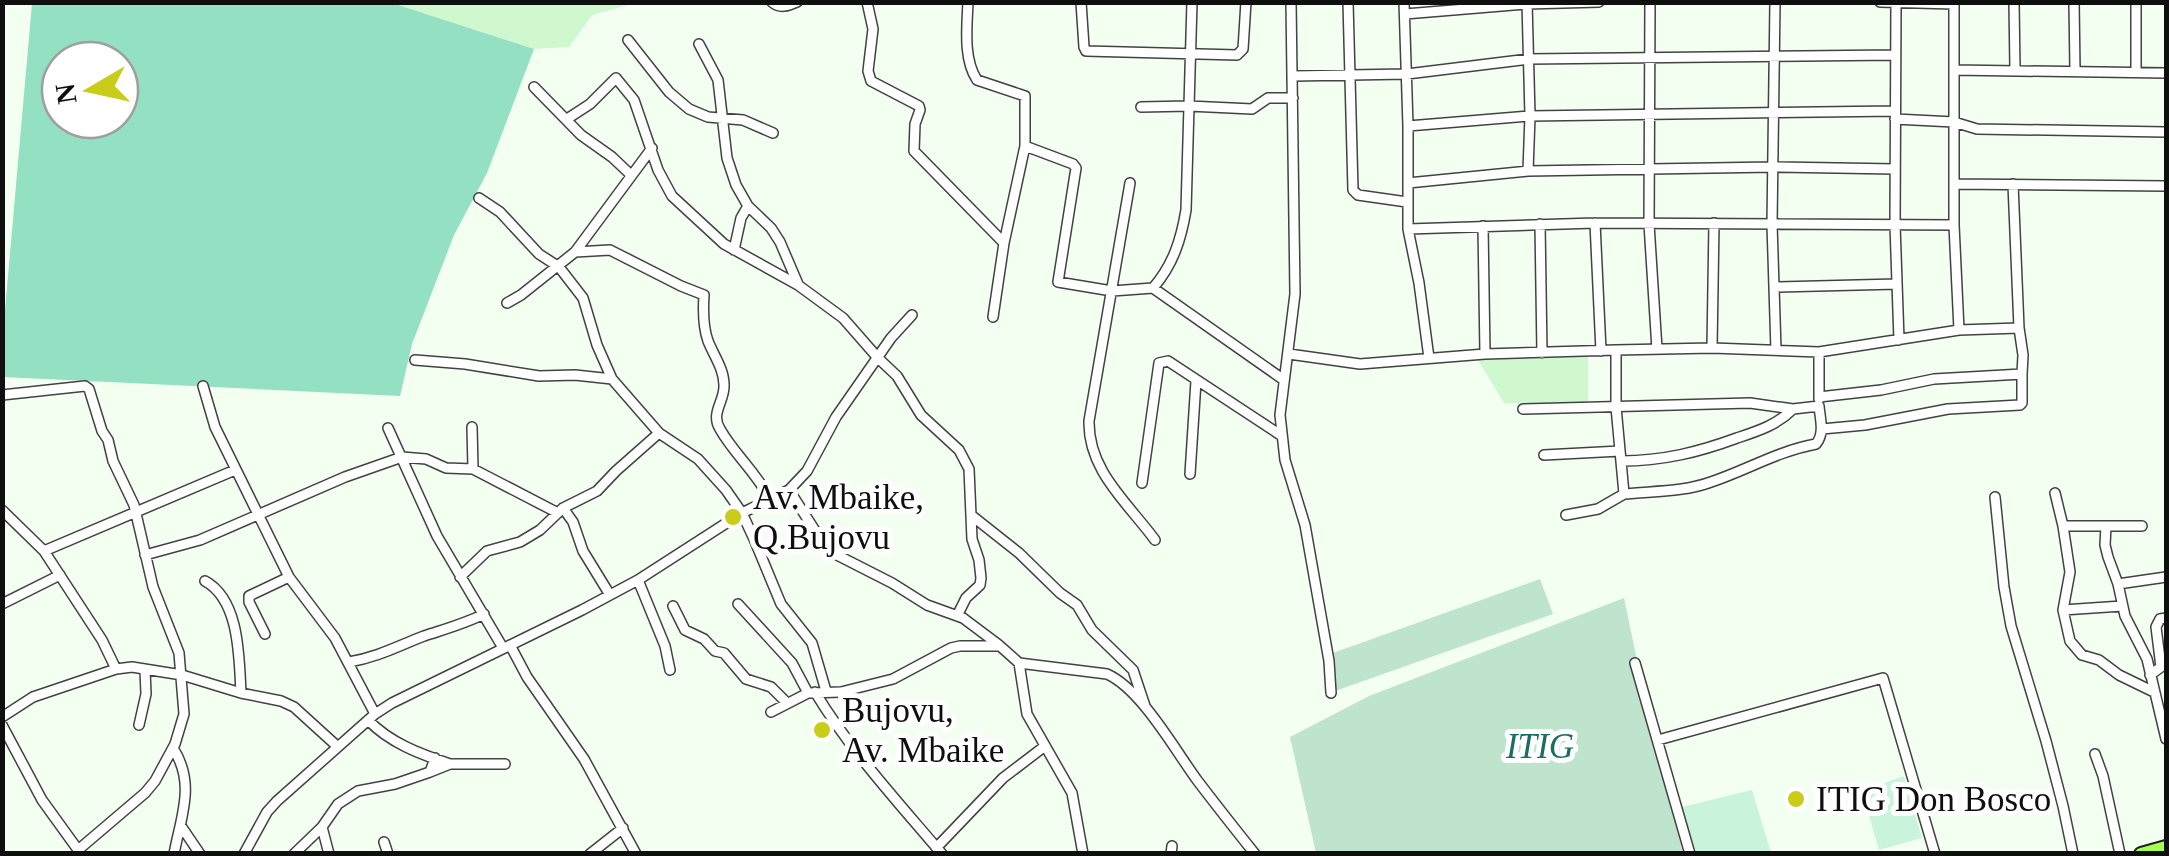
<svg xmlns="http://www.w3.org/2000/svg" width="2169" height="856" viewBox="0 0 2169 856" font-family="'Times New Roman',serif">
<rect width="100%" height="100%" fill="#f3fff1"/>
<path fill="#cff8ce" d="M392,3H635L592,15L569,47L534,49Z
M1588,356V403H1504L1478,360Z"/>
<path fill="#94e0c2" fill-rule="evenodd" d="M32,3H392L534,49L487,173L454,235L412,344L400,396L3,377V333ZM60,60H120V120H60Z"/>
<path fill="#bfe4cd" d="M1540,579L1553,614L1335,691L1330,654Z
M1624,598L1653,736L1683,853H1316L1290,737L1369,696Z"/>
<path fill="#c9f4db" d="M1904,776L1922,838L1879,850L1862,791Z
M1752,790L1771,853H1696L1682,807Z"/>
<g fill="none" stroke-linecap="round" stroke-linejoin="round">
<g stroke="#424242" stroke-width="12">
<path id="minor" d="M772,2C780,9 788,6 797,2
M867,2L873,29L868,71L871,81L919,106L920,110L915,124L914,151L1004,243
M968,2C967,27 963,59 977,80L1025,96V146L1004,243L993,317
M1081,2L1084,47L1086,51L1237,55L1243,49L1246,2
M1291,2L1295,294L1280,415L1285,460L1305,525L1329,661L1331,693
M1348,2L1353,190L1358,195L1407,202
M1404,2L1408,126V229L1419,283L1429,358
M1527,2L1530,116L1528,171
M1650,2L1649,224L1657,349
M1775,2L1772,224L1776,350
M1880,2L1954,4
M1896,2L1895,225L1899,340
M1954,2V225L1959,330
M2014,2L2015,70
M2074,2L2075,71
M2136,2V72
M1405,14L1527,4L1599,2
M628,40L669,92L689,109L708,117L743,120L773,133
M699,44L718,80L727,158L736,185L748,206L771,228L780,242L798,284
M1954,70L2166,73
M1293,76L1407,74L1529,59L1895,55
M534,87L581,135L612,157L631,175
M1141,107L1189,106L1252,109L1268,98H1293
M567,119L590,104L616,78L634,100L658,170L672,196L724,244L798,285L843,318L878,358L897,376L921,415L959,450L969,469L972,539L979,560L981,578L980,585L966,598L957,616
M1895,119L1954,122L1977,129L2166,132
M1408,126L1530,116L1895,111
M1025,146L1073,164L1076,168L1058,282L1112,291L1153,288L1284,380
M1130,183L1089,421C1088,471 1128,503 1155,540
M1408,183L1528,171L1773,167L1895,169
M1954,184L2166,186
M479,198L500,212L539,254L559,267L583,298L597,345L612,379L659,433L698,459L726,490L742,513L754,539L781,604L812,643L826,691
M1595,223L1601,351
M1540,224L1542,353
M1483,226L1485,354
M1408,229L1595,223L1954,225
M734,250L741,218L748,206
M575,252L610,250L681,286L704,295C703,310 703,327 708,341C714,356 724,369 724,385C725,401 710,413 720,429C734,454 756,472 770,499
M1774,287L1897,284
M1153,288C1173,265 1181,240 1186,210L1192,2
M507,303L521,295L575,252L652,148
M1712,348L1714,223
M1289,354L1360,364L1485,354L1616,350L1712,348L1819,352L1959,330L2019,328
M415,360L465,364L539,376L575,375L612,379
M203,386L215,427L289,577L335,638L375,714
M2,395L85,386L89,389L102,431L108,440L113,461L134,505L153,587L179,653L184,714L175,744L155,781L145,793L78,850
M1819,397L1881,390L1934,379L2022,374L2023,355L2019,328L2013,184
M1819,399V352
M1523,409L1750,403L1793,409L1819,406C1820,419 1825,433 1816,444C1778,451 1747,470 1711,482C1684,492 1653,491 1624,494
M472,427L473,469
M388,428L437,536L503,648
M1822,429L1865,425L1948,409L2020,405L2022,403V374
M1544,455L1620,451
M1621,461C1663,461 1699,452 1737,438C1758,431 1777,425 1793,409
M1190,474L1196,381
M1142,483L1159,363L1168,361L1282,436
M789,490L821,540L833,553L892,583L927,605L963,618L999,645
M2055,493L2063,526L2070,572L2063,610L2070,641L2082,655L2099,660L2119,675L2154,692
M1995,497L2004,587L2011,626L2046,741L2063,806L2073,854
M563,508L573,522L583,551L610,595
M2,510L44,551L102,640L116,669
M971,515L1019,553L1060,593L1077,605L1092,630L1133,670L1145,706
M1566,515L1598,509L1624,494L1616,407V350
M2063,526H2142
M2106,526L2105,545L2108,557L2118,584L2125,616L2147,659L2166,739
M44,551L235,470
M145,555L200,540L345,477L402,457L426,459L446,468L473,469L558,513
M460,577L487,551L520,542L540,530L563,508L597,491L616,471L659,433
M638,580L665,646L670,670
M205,581C240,600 239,658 241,693
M2118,584L2166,577
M2,604L60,575
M738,604L792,663L808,693
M673,606L685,630L704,639L715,651L724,653L746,679L771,687L787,703
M2063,610L2122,606
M265,634L249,602V596L289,577
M510,645L527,677L584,759L636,854
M349,662C378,657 398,646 424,636C445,629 464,624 484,614
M1019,663L1027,714L1072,793L1083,854
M1635,663L1690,854
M2150,675L2161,667L2156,627L2160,619L2166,618
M815,692C850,750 898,802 942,854
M771,712L808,693L841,692L893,679L951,648L960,646H1000L1019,663L1107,674C1141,689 1175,750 1197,780C1216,805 1235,829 1255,854
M2,717L33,697L116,669L132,667L182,675L241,693L281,701L294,707L338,747
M368,720C390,743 420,754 450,764L430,772L435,758
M2,725L42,800L81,854
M139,725L146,694L145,670
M1658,740L1883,678L1935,854
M173,748C196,784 181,816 174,854
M2095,754L2103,776L2120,854
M450,764H505
M181,826L200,854
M322,827L329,854
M384,842L388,854
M937,847L1003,778L1045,746
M244,854L267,812L277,801L375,714L392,703L582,610L638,580L742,513L789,490L807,471L836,417L891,338L912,315
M294,854L322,827L338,804L358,791L395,784L430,772
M590,854L623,828
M1171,854L1172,846"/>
</g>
<g stroke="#202020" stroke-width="16">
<path id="highway" d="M2141,854L2166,847"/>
</g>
<use href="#minor" stroke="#fff" stroke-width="9"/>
<use href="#highway" stroke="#a4ff4f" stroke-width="12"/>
</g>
<g fill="#cacc1a" stroke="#fff" stroke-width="4">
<circle cx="733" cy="517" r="10"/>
<circle cx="822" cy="730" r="10"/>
<circle cx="1796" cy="799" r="10"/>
</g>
<g text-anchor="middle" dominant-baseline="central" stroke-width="10" stroke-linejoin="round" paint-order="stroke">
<g font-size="35" fill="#0f0f0f" stroke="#fff" text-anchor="start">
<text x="753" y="497">Av. Mbaike,<tspan x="753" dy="40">Q.Bujovu</tspan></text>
<text x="842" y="710">Bujovu,<tspan x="842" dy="40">Av. Mbaike</tspan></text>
<text x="1816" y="799">ITIG Don Bosco</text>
</g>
<g font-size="35" font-style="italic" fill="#196d61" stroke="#fff">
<text x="1540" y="746">ITIG</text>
</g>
</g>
<rect width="2169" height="856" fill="none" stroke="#0f0f0f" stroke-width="10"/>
<g transform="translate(90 90) rotate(261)"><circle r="48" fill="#ffffff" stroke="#9f9f9f" stroke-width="2.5"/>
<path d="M0-8L18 38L0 25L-18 38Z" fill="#cacc1a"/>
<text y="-15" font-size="28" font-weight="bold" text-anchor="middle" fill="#0f0f0f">N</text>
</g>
</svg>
